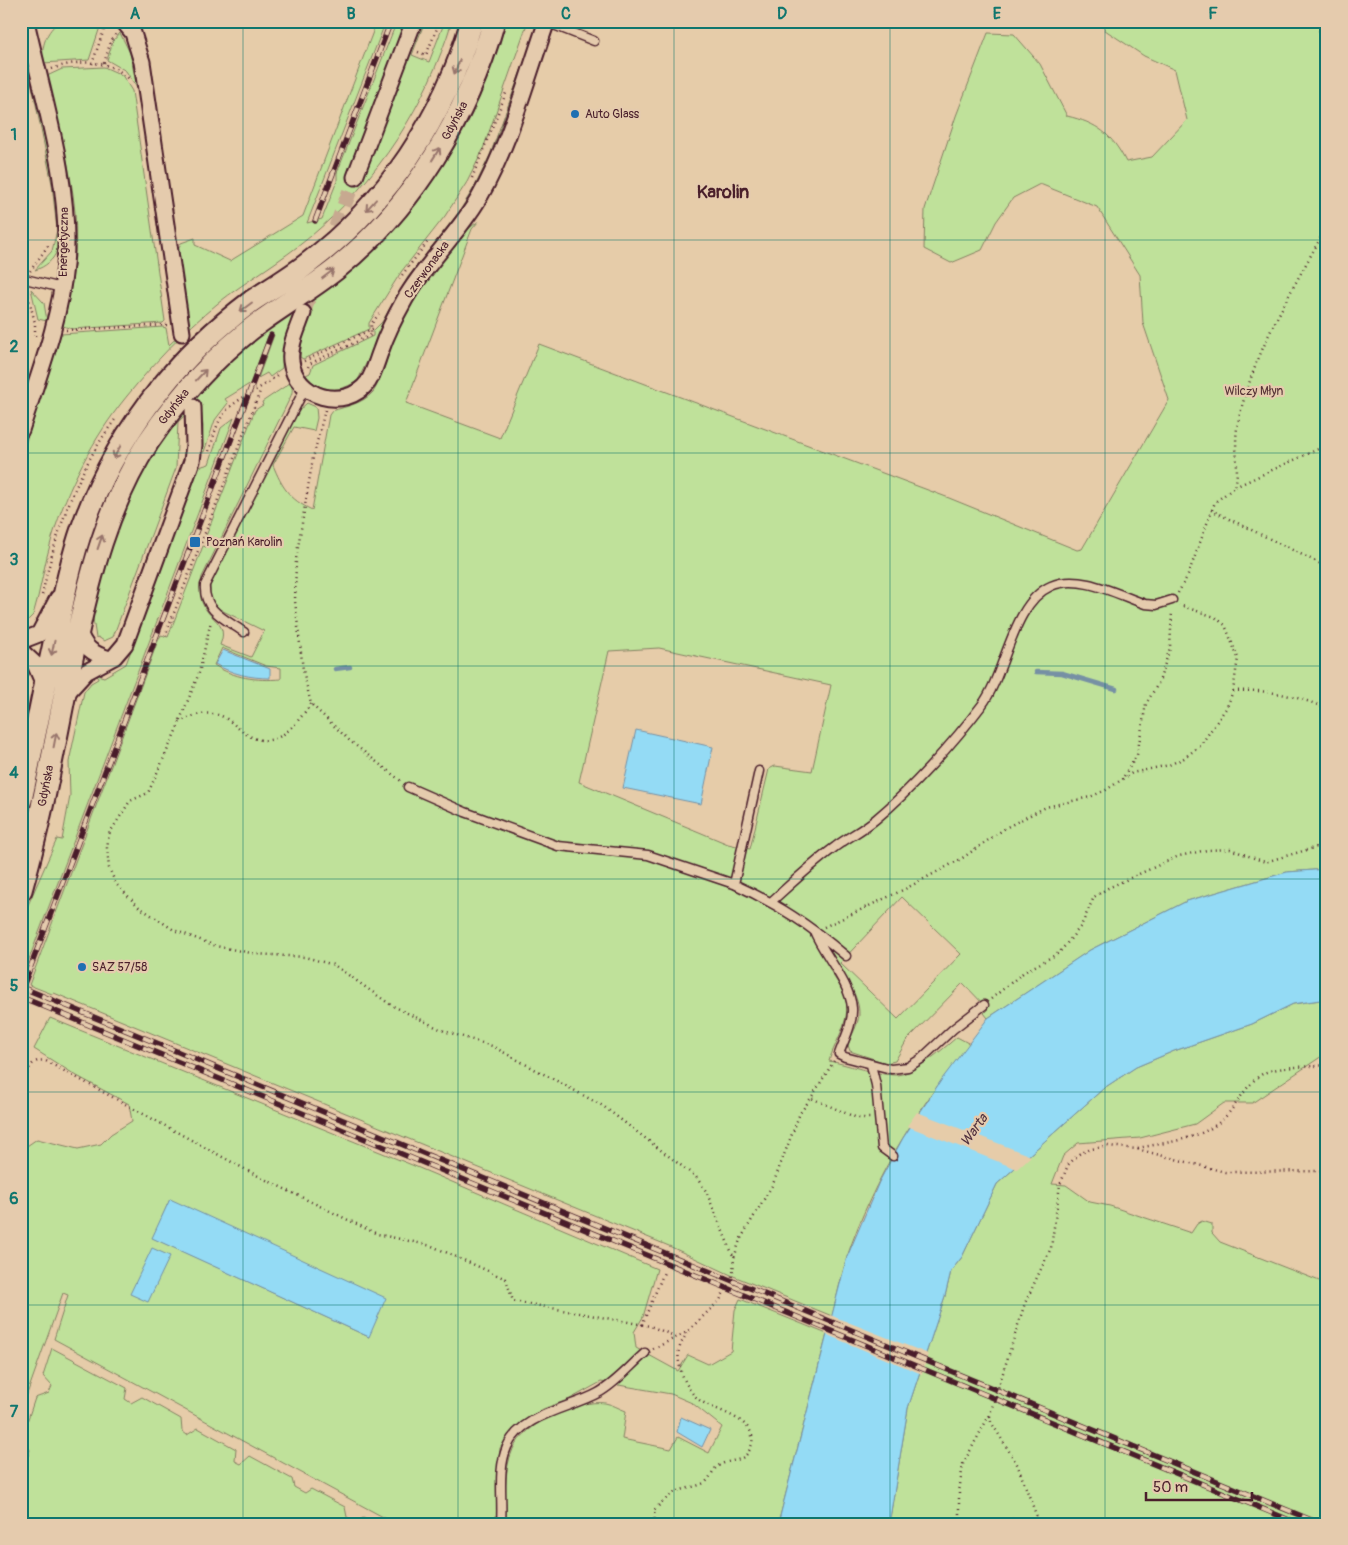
<svg xmlns="http://www.w3.org/2000/svg" width="1348" height="1545" viewBox="0 0 1348 1545" font-family="Pangolin,sans-serif">
<rect width="100%" height="100%" fill="#e6cca9"/>
<filter id="ink" filterUnits="userSpaceOnUse"><feTurbulence type="fractalNoise" baseFrequency=".02" numOctaves="2"/><feDisplacementMap in="SourceGraphic" scale="10" xChannelSelector="R" yChannelSelector="G"/><feConvolveMatrix kernelMatrix="1 2 1 2 8 2 1 2 1" color-interpolation-filters="sRGB"/></filter>
<g filter="url(#ink)">
<path fill="#bfe19a" stroke="#848062" fill-rule="evenodd" d="M60,21H102L89,60L43,63C41,46 46,31 60,21Z
M377,21H386L307,223L322,219L337,181V173L397,21H425L412,55L429,62L445,21H452C427,104 378,180 311,236C281,261 247,280 217,304C184,331 154,363 127,396C93,438 68,486 52,538C44,563 41,590 33,615L27,621L21,623V457L61,334L163,327L166,328L169,345L189,326L178,250L181,243L195,238V245L230,261L303,216Z
M504,21H528L482,152L467,182L445,216L401,272L369,323V329L303,359L300,357L302,339L312,312L295,315L283,349L282,368L270,377L267,373L258,378L274,335L268,336L251,383L225,399L228,403L215,420L204,452H202L203,426L200,401L178,422L176,468L113,637L104,641L98,637L96,638L92,612L98,582L126,501L160,440L206,382L251,341L373,247Z
M1103,21H1327V869L1287,872L1187,901L1090,950L988,1018L984,1013L988,1009L963,983L907,1040L895,1061L886,1063L850,1051L848,1045C851,1036 858,1025 859,1015C860,997 846,979 836,965L830,970C834,978 840,985 844,994C854,1016 835,1041 829,1061C850,1065 873,1074 894,1075C913,1076 943,1049 957,1037L970,1044C918,1107 873,1179 847,1257C841,1276 837,1297 832,1316L731,1275L669,1246L54,993L52,994L29,985L157,643L161,635L168,637L203,546L206,547L210,538L206,536L255,410L263,405L262,402L290,383C294,389 292,394 289,400L202,577C191,622 233,614 220,645L251,657L264,631L219,609L210,599V581L297,412L307,403L316,407L317,418L314,431L294,427L273,465C282,487 289,499 312,510L329,415L332,411C347,406 362,404 373,392C380,383 391,347 396,334C408,302 450,239 479,221L472,229L406,403L500,438L539,344L949,498L1077,550L1082,549L1169,400L1143,323L1140,275L1097,207L1040,184L1013,198L996,222L982,250L951,263L924,249L925,209L956,116L988,33L1014,34L1040,64L1067,116C1097,123 1112,134 1126,162L1152,157L1187,120L1175,70L1144,56L1105,30ZM222,648L266,666L281,668V679C256,681 234,678 214,665ZM659,648L831,685L812,771L775,766L769,769L750,849L728,844L579,782L609,651ZM902,897L961,954L898,1019L840,963Z
M539,22L484,172L461,213L402,290L358,380C341,393 320,393 306,375L310,373L313,365L373,336V331L382,322L408,277L459,212L475,186L490,155Z
M120,33L130,53L137,88L126,71L107,60L113,41Z
M104,67L122,75L132,91L165,321L163,323L72,329L63,326C72,289 78,251 75,212C71,166 57,121 47,76L62,69Z
M31,80C40,118 68,216 57,250C54,260 45,267 35,270L52,251L57,230L52,184Z
M31,289L44,303L47,321L38,319Z
M234,418L21,980V921L57,839L62,840L70,796L69,762L84,692L91,683L98,679L97,675L104,677L126,664L199,467L209,464L221,428Z
M1327,999V1056H1322L1252,1103H1224L1195,1124L1140,1138L1078,1143L1063,1156L1052,1184L1066,1185L1090,1202L1110,1206L1191,1233L1197,1224L1202,1221L1212,1224V1233L1220,1242L1327,1284V1524H889L908,1408L945,1296L951,1271L962,1257L997,1184L1104,1088L1136,1067L1174,1051L1252,1024L1293,1004Z
M50,1018L412,1165L657,1269L643,1317L634,1332L636,1348L678,1371L688,1355L708,1364L731,1351L735,1310L740,1299L827,1334L778,1524H504C506,1499 503,1471 513,1449C525,1423 578,1399 605,1403C612,1404 620,1409 626,1411L622,1439L671,1449L678,1437L709,1453L722,1427L692,1403L671,1394L601,1382L570,1399L543,1409L516,1427L500,1448L497,1524H396L54,1339L68,1295L63,1293L21,1411V1150L37,1139L78,1149L101,1144L111,1134L132,1121L129,1104L77,1076L34,1049ZM170,1199L369,1337L153,1238Z
M52,1348L127,1388L125,1399L131,1403L142,1397L181,1419L182,1431L187,1435L198,1428L236,1449L235,1461L241,1464L250,1456L292,1479L294,1487L305,1493L311,1489L345,1507L347,1517L355,1523L363,1518L374,1524H21V1459L28,1456L30,1450L22,1437L35,1398L49,1393L52,1386L43,1376Z"/>
<path fill="#94dbf5" stroke="#7690a4" d="M223,650L270,669V678C251,678 232,674 215,664Z
M636,730L713,747L701,804L623,788Z
M1327,869V999L1293,1004L1252,1024L1174,1051L1136,1067L1104,1088L997,1184L962,1257L951,1271L945,1296L908,1408L889,1524H778L847,1257L879,1182L903,1138L942,1079L988,1018L1090,950L1187,901L1287,872Z
M170,1199L386,1298L369,1337L152,1238Z
M152,1248L170,1256L148,1302L130,1294Z
M681,1417L710,1430L702,1447L677,1432Z"/>
<path fill="#e6cca9" d="M917,1112L1031,1156L1017,1169L907,1126Z
M830,1315L926,1353L928,1355L922,1374L825,1334Z"/>
<g fill="none" stroke-linecap="round" stroke-linejoin="round">
<path stroke="#7690a4" stroke-width="4.5" d="M335,669L350,667
M1036,672L1062,673L1116,689"/>
<path stroke="#c7a990" stroke-width="15" stroke-dasharray="15 8" stroke-linecap="butt" d="M303,313L355,177"/>
<g stroke="#4a1f2b" stroke-width="11">
<path id="service" d="M546,22L594,41
M21,278L62,288
M244,632C225,619 203,610 205,585L305,388
M408,787L465,812L558,846L648,855L734,884L759,771
M734,884C779,905 808,924 846,956
M772,901C792,883 813,863 835,847C848,837 863,830 876,819C911,790 954,742 982,705C1006,673 1012,603 1051,586C1080,573 1118,595 1145,604L1156,605L1172,600
M814,931C824,955 850,983 852,1008C853,1024 844,1040 839,1054L845,1057L891,1069L908,1067L921,1059L953,1029L984,1005
M871,1065L876,1085L882,1148L893,1156
M501,1524C503,1499 497,1470 507,1447C521,1414 571,1408 598,1393C615,1384 630,1366 645,1353"/>
</g>
<g stroke="#4a1f2b" stroke-width="19">
<path id="minor" d="M123,21L133,33L142,62L182,333
M355,177L414,21
M303,313C298,328 289,345 291,361C295,398 345,412 368,382C374,373 377,360 381,350C387,332 396,315 405,299C426,263 458,234 479,198C510,144 526,80 547,21
M21,430C38,376 60,322 65,265C72,186 43,98 26,21
M78,629C84,648 92,654 110,659
M21,641L39,634L58,598
M21,651L35,664L45,687
M65,695L86,672L114,657L125,644L192,461L194,445L193,407"/>
</g>
<g stroke="#4a1f2b" stroke-width="25">
<path id="secondary" d="M21,800C33,746 43,693 55,639C63,601 70,563 83,526C101,476 128,429 161,388C187,355 219,326 252,301C270,289 289,278 307,264C387,204 444,118 472,21
M21,890C44,811 57,729 74,649C90,576 107,506 148,442C179,396 216,355 260,322C285,304 312,288 336,269C414,206 467,117 494,21"/>
</g>
<path stroke="#4a1f2b" stroke-width="2.5" stroke-dasharray="1 4" stroke-linecap="butt" d="M1315,21L1327,47
M1319,27L1327,29
M418,52L426,55L440,21
M104,63L111,41L116,34
M92,64L107,21
M52,69C78,59 111,59 130,80
M472,178L506,93
M30,271L50,243
M399,279L429,240
M27,291L35,323V337
M21,295L28,299
M66,330L168,325
M304,361L374,328
M308,367L309,364L371,335V324L379,314
M325,410L313,458L296,559L295,601L303,670L311,704L350,741L401,781
M209,451C213,440 215,428 221,418C231,399 263,390 279,373
M1235,487L1327,445
M1211,510L1327,567
M1178,593L1188,575L1215,502L1235,487C1240,466 1233,445 1238,423C1253,352 1293,289 1327,226
M42,595C56,532 77,469 117,417
M165,636L261,389
M1233,691C1265,689 1297,695 1327,709
M21,697L24,678
M311,704C295,725 276,753 246,734C235,727 227,715 213,714C201,712 191,716 180,722L148,793L130,801L109,834L107,848L109,868L116,884L139,907L174,930L216,946L256,954L305,957L334,965L391,1005L444,1031L492,1046L603,1106L696,1177L706,1191L734,1258
M180,720L199,673L211,621
M1124,776L1137,755L1146,704L1159,682L1170,648L1172,611
M824,927L905,889L961,859L1007,827L1046,807L1090,797L1106,790L1132,773L1169,765L1184,758L1200,746L1227,707L1233,691L1238,658L1225,625L1215,617L1179,605
M991,999L1024,972L1059,953L1081,926L1094,897L1108,888L1179,856L1207,850L1230,849L1265,862L1317,847L1327,849
M834,1061L811,1098L857,1118H870
M27,1073C31,1064 35,1059 46,1061L252,1173L377,1234L432,1246L506,1279L513,1301L650,1326L677,1337
M1138,1148C1167,1142 1202,1140 1224,1118C1239,1104 1248,1078 1269,1071C1287,1066 1308,1067 1327,1065
M642,1325L665,1270
M653,1349L687,1332L720,1300L733,1274L734,1258L740,1240L773,1184L800,1113L811,1098
M990,1416L991,1422L1017,1464L1037,1517L1045,1524
M655,1524L654,1510C661,1504 669,1494 678,1491C686,1488 696,1487 704,1483C710,1480 712,1470 718,1466C730,1458 743,1464 750,1449C764,1419 712,1411 698,1399C686,1389 676,1365 679,1350C680,1345 684,1338 687,1333
M959,1524V1492L963,1464L990,1414L1025,1303L1051,1248L1060,1185L1068,1165L1079,1154L1091,1149L1108,1146L1137,1149L1225,1172L1327,1171
M988,1524C1006,1517 1019,1518 1037,1524"/>
<use href="#service" stroke="#e5cbad" stroke-width="8"/>
<use href="#minor" stroke="#e5cbad" stroke-width="15"/>
<use href="#secondary" stroke="#e5cbad" stroke-width="21"/>
<g stroke="#4a1f2b" stroke-width="5.5">
<path id="rail" d="M315,221L391,21
M21,987L1321,1524
M21,992L271,335
M21,997L1299,1524"/>
</g>
<use href="#rail" stroke="#e5cbad" stroke-width="4" stroke-dasharray="11" stroke-linecap="butt"/>
</g>
<defs><path id="oneway-shaft" d="M-6 0H5M1.5-3L5.5 0L1.5 3" fill="none" stroke-width="1.6" stroke-linecap="round" stroke-linejoin="round" transform="scale(1.25)"/></defs>
<g stroke="#98756c">
<use href="#oneway-shaft" transform="translate(457 67) rotate(112)"/>
<use href="#oneway-shaft" transform="translate(436 154) rotate(-58)"/>
<use href="#oneway-shaft" transform="translate(371 205) rotate(132)"/>
<use href="#oneway-shaft" transform="translate(328 274) rotate(-37)"/>
<use href="#oneway-shaft" transform="translate(246 307) rotate(143)"/>
<use href="#oneway-shaft" transform="translate(201 375) rotate(-47)"/>
<use href="#oneway-shaft" transform="translate(117 452) rotate(119)"/>
<use href="#oneway-shaft" transform="translate(100 542) rotate(-71)"/>
<use href="#oneway-shaft" transform="translate(53 648) rotate(102)"/>
<use href="#oneway-shaft" transform="translate(55 740) rotate(-79)"/>
</g>
</g>
<path fill="none" stroke="#0f766e" stroke-width="1" stroke-opacity="0.55" d="M243,21V1524M458,21V1524M674,21V1524M890,21V1524M1105,21V1524M21,240H1327M21,453H1327M21,666H1327M21,879H1327M21,1092H1327M21,1305H1327"/>
<g fill="#1f6fb2" stroke="#e5cbad" stroke-width="2">
<circle cx="575" cy="114" r="5"/>
<rect x="189" y="536" width="12" height="12" rx="2.5"/>
<circle cx="82" cy="967" r="5"/>
</g>
<g text-anchor="middle" dominant-baseline="central" stroke-width="4.5" stroke-linejoin="round" paint-order="stroke">
<g font-size="12" fill="#4a1f2b" stroke="#e5cbad" text-anchor="start">
<text x="585" y="114">Auto Glass</text>
<text x="206" y="542">Poznań Karolin</text>
<text x="92" y="967">SAZ 57/58</text>
</g>
<g font-size="12" fill="#4a1f2b" stroke="#e5cbad">
<text transform="translate(455 121) rotate(-62)">Gdyńska</text>
<text transform="translate(64 242) rotate(-89)">Energetyczna</text>
<text transform="translate(427 270) rotate(-54)">Czerwonacka</text>
<text transform="translate(174 407) rotate(-52)">Gdyńska</text>
<text transform="translate(46 786) rotate(-79)">Gdyńska</text>
</g>
<g font-size="12" fill="#563236" stroke="#e5cbad">
<text x="1254" y="391">Wilczy Młyn</text>
</g>
<g font-size="14" font-style="italic" fill="#51323f" stroke="#e5cbad">
<text transform="translate(974 1130) rotate(-54)">Warta</text>
</g>
<g font-size="18" font-weight="bold" fill="#4a1f2b" stroke="#e5cbad">
<text x="723" y="192">Karolin</text>
</g>
</g>
<rect width="1348" height="1545" fill="none" stroke="#e5cbad" stroke-width="55"/>
<path d="M1146 1492v8h106v-8" fill="none" stroke="#4a1f2b" stroke-width="2.5"/>
<text x="1153" y="1492" font-size="15" fill="#4a1f2b" stroke="#e5cbad" stroke-width="4" paint-order="stroke">50 m</text>
<rect x="28" y="28" width="1292" height="1490" fill="none" stroke="#0f766e" stroke-width="2"/>
<g font-size="16" text-anchor="middle" font-weight="bold" fill="#0f766e">
<text x="135" y="19">A</text>
<text x="351" y="19">B</text>
<text x="566" y="19">C</text>
<text x="782" y="19">D</text>
<text x="997" y="19">E</text>
<text x="1213" y="19">F</text>
<text x="14" y="140">1</text>
<text x="14" y="352">2</text>
<text x="14" y="565">3</text>
<text x="14" y="778">4</text>
<text x="14" y="991">5</text>
<text x="14" y="1204">6</text>
<text x="14" y="1417">7</text>
</g>
</svg>
